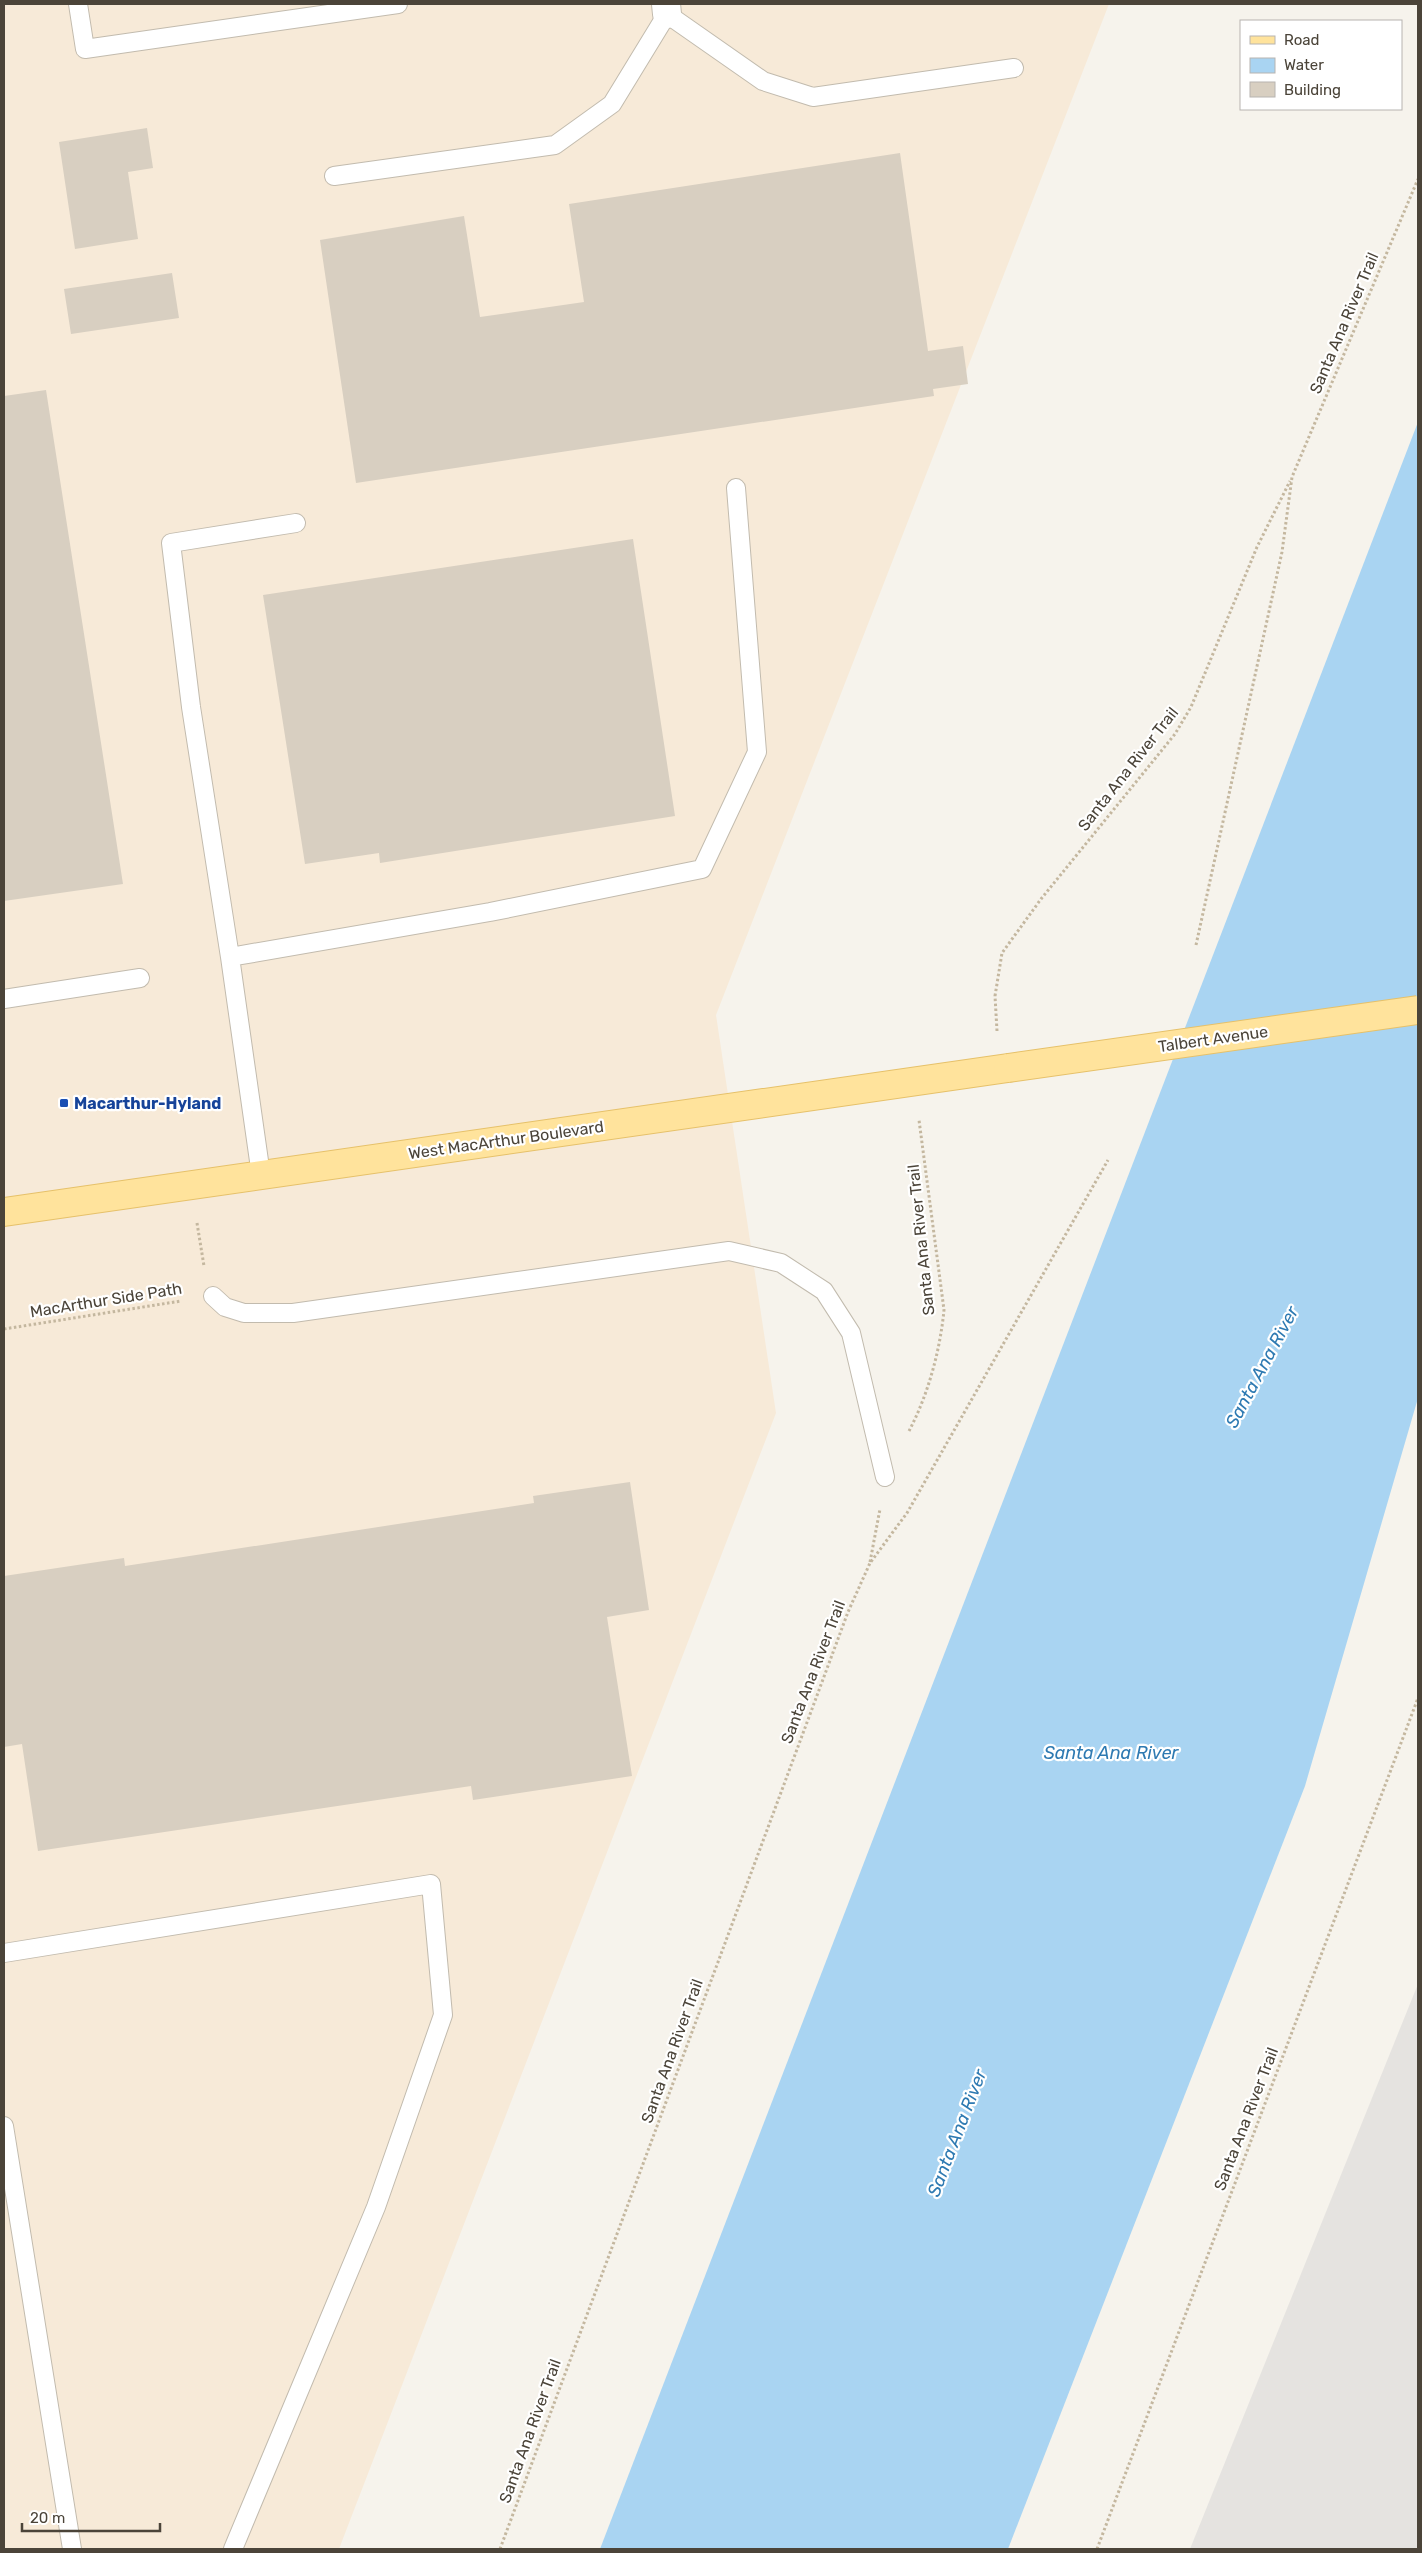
<svg xmlns="http://www.w3.org/2000/svg" width="1422" height="2553" viewBox="0 0 1422 2553" font-family="Rubik,sans-serif">
<rect width="100%" height="100%" fill="#f6f3ec"/>
<path fill="#f7ead8" d="M4,4H1109L716,1015L776,1413L339,2549H4Z"/>
<path fill="#e5e3e0" d="M1418,1984V2549H1190Z"/>
<path fill="#a9d4f2" d="M1418,422V1398L1305,1786L1008,2549H600Z"/>
<path fill="#d8cfc1" d="M147,128L153,168L128,172L138,239L75,249L59,142Z
M900,153L928,351L963,346L968,384L933,389L934,396L356,483L320,240L464,216L480,317L584,302L569,204Z
M172,273L179,318L71,334L64,289Z
M46,390L123,884L4,901V396Z
M633,539L675,816L380,863L379,853L305,864L263,595Z
M630,1482L649,1610L607,1617L632,1776L473,1800L471,1786L38,1851L22,1744L4,1747V1576L124,1558L125,1566L534,1503L533,1496Z"/>
<g fill="none" stroke-linecap="round" stroke-linejoin="round">
<g stroke="#c2bbae" stroke-width="20">
<path id="lane" d="M78,4L85,49L398,4
M334,176L555,145L612,104L667,14L763,81L813,97L1014,68
M230,957L191,707L171,543L296,523
M4,999L140,978
M261,1175L230,957L490,912L702,869L757,752L736,488
M213,1296L225,1307L244,1313H293L729,1251L781,1263L824,1291L851,1333L885,1477
M4,1953L431,1884L443,2015L376,2207L233,2549
M4,2126L72,2549"/>
</g>
<g stroke="#c2bbae" stroke-width="30">
<path id="street" d="M666,4L667,14"/>
</g>
<g stroke="#e6c16a" stroke-width="30">
<path id="primary" d="M4,1212L1008,1068"/>
</g>
<path stroke="#c4b79f" stroke-width="3" stroke-dasharray="2.5 2.5" stroke-linecap="butt" d="M1196,945L1282,552L1292,477L1418,179
M997,1031L995,996L1002,953L1041,899L1175,734L1191,707L1257,547L1290,481
M197,1223L204,1266
M4,1329L181,1301
M909,1431C928,1395 940,1351 944,1310L919,1120
M870,1562L880,1509
M500,2549L848,1612L870,1563L907,1513L1108,1160
M1097,2549L1418,1698"/>
<use href="#lane" stroke="#fff" stroke-width="18"/>
<use href="#street" stroke="#fff" stroke-width="28"/>
<use href="#primary" stroke="#ffe39c" stroke-width="28"/>
<g stroke="#e6c16a" stroke-width="30" stroke-linecap="butt">
<path id="primary-bridge" d="M1008,1068L1418,1010"/>
</g>
<use href="#primary-bridge" stroke="#ffe39c" stroke-width="28"/>
</g>
<rect fill="#1a4fb4" stroke="#fff" stroke-width="2" x="59" y="1098" width="10" height="10" rx="2.5"/>
<g text-anchor="middle" dominant-baseline="central" stroke-width="4.5" stroke-linejoin="round" paint-order="stroke">
<g font-size="16" fill="#4b4439" stroke="#fff">
<text transform="translate(1344 323) rotate(-67)">Santa Ana River Trail</text>
<text transform="translate(1128 769) rotate(-52)">Santa Ana River Trail</text>
<text transform="translate(1213 1039) rotate(-8)">Talbert Avenue</text>
<text transform="translate(506 1140) rotate(-8)">West MacArthur Boulevard</text>
<text transform="translate(921 1240) rotate(-96)">Santa Ana River Trail</text>
<text transform="translate(106 1300) rotate(-9)">MacArthur Side Path</text>
<text transform="translate(813 1672) rotate(-69)">Santa Ana River Trail</text>
<text transform="translate(672 2051) rotate(-70)">Santa Ana River Trail</text>
<text transform="translate(1246 2119) rotate(-69)">Santa Ana River Trail</text>
<text transform="translate(530 2431) rotate(-70)">Santa Ana River Trail</text>
</g>
<g font-size="16" font-weight="bold" fill="#164399" stroke="#fff" text-anchor="start">
<text x="74" y="1103">Macarthur-Hyland</text>
</g>
<g font-size="18" font-style="italic" fill="#2e7ab2" stroke="#fff">
<text transform="translate(1262 1367) rotate(-62)">Santa Ana River</text>
<text x="1111" y="1753">Santa Ana River</text>
<text transform="translate(957 2133) rotate(-69)">Santa Ana River</text>
</g>
</g>
<rect width="1422" height="2553" fill="none" stroke="#4b4439" stroke-width="10"/>
<rect x="1240" y="20" width="162" height="90" fill="#ffffff" stroke="#b7b4b0"/>
<rect x="1250" y="36" width="25" height="8" fill="#ffe39c" stroke="#b7b4b0"/>
<text x="1284" y="45" font-size="15" fill="#4b4439">Road</text>
<rect x="1250" y="58" width="25" height="15" fill="#a9d4f2" stroke="#b7b4b0"/>
<text x="1284" y="70" font-size="15" fill="#4b4439">Water</text>
<rect x="1250" y="82" width="25" height="15" fill="#d8cfc1" stroke="#b7b4b0"/>
<text x="1284" y="95" font-size="15" fill="#4b4439">Building</text>
<path d="M22 2523v8h138v-8" fill="none" stroke="#4b4439" stroke-width="2.5"/>
<text x="30" y="2523" font-size="15" fill="#4b4439" stroke="#ffffff" stroke-width="4" paint-order="stroke">20 m</text>
</svg>
